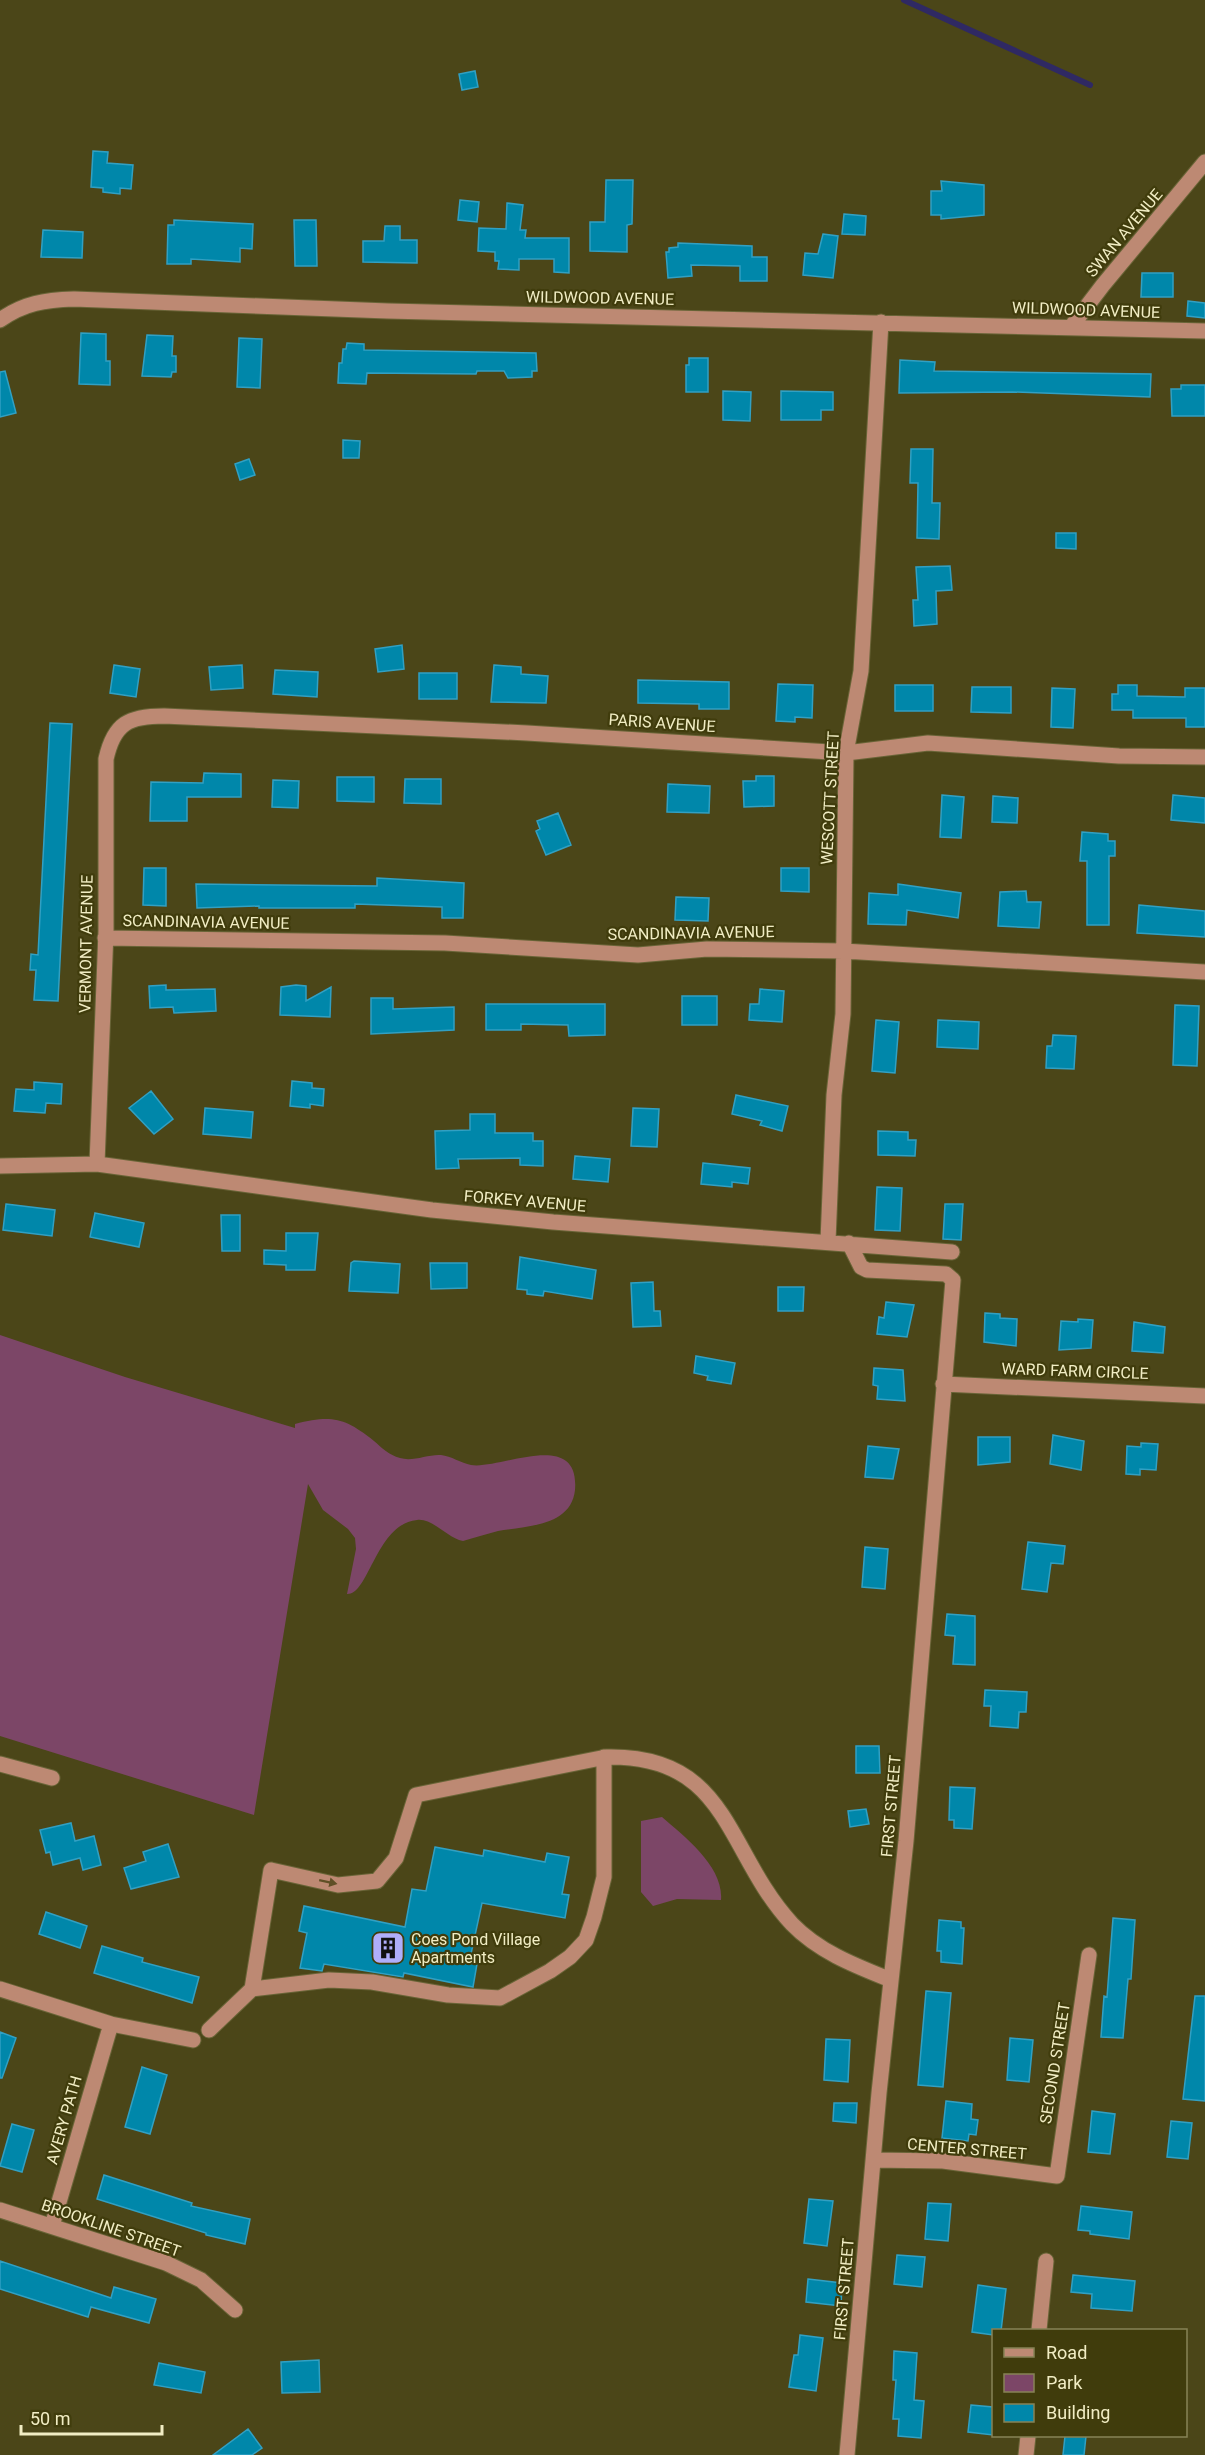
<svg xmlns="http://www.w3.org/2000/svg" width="1205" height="2455" viewBox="0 0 1205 2455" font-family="Roboto,sans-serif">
<rect width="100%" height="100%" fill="#4b4618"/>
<path fill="#7c4667" d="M0,1335L125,1377L295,1428V1424C331,1415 344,1417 374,1441C382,1448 389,1455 400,1458C413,1462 428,1454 441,1455C451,1456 461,1463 471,1465C500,1470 580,1427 575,1490C571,1527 525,1526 498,1531C486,1534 474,1538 463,1541C447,1538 433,1518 417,1520C376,1524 369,1595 347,1594L356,1549L355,1538L348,1529L323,1510L308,1484L254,1815L0,1736Z
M662,1817C685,1837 724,1867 721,1900L677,1899L653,1906L641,1892V1821Z"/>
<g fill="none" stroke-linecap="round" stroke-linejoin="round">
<path stroke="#2f2963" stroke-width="6" d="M904,0L1090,85"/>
</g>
<path fill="#0087aa" stroke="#31a0c3" stroke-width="1.5" d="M475,71L478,87L462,90L459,74Z
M93,151L108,152L107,163L133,165L131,189L120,188V194L103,192V188L91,187Z
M606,180H633L632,224L627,225V252L590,251V222H605Z
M941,181L984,185V215L941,219V215H931V191H942Z
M460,200L479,202L477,222L458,220Z
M507,203L523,205L520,230H526L525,238H569V273L554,272V259H519V270L498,269L499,261H495V252L478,251L479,228L506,229Z
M844,214L866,216L865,235L842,234Z
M174,220L253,224L252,249L240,248V262L191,259V264H167L168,225H174Z
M294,220H316L317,266H295Z
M385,226H400V240H417V263L363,262V241H384Z
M43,230L83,232L82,258L41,257Z
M823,234L838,236L833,278L803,275L805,253L818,254Z
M678,243L752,246V257H767V281H740V266L691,265L692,276L668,278L666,252H669V248L678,247Z
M1142,273H1173V297H1141Z
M1188,301L1205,303V318L1187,316Z
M81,333L106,334V361H110V385L79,384Z
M147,335L173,336L172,356H176V372H172L171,377L142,376Z
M239,338L262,339L260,388L237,387Z
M347,343L364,344V350L536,353L537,371H532V377L508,378L504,371H477L476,374L367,373L366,384L338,383L339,363H342L343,349H346Z
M689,358H708V392H686V365H689Z
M900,360L935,362L934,371L1151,374L1150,397L1013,392L899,393Z
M5,371L16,413L0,417V372Z
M1181,385H1205V416H1172L1171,389H1181Z
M723,391L751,392L750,421L723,420Z
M781,391L833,392V410H821V420H781Z
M343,440L360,441L359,458H343Z
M911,449H933L932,503H940L939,539L917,538L918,483H910Z
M249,459L255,475L240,480L235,464Z
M1056,533H1076V549L1056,548Z
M950,566L952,590L936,591L937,624L914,626L913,600H918L916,567Z
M402,645L404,669L378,672L375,649Z
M114,665L140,669L136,697L110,693Z
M242,665L243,688L211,690L209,667Z
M494,665L521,667V674L548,676L546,703L491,702Z
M275,670L318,672L317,697L273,694Z
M419,673H457V699H419Z
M638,680L729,682V709H699V704L638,703Z
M778,684L813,685L812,718L795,717V722L776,721Z
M895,685H933V711H895Z
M1118,685H1137V696L1185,697V688H1205V727H1186V718H1133V710H1112V694H1118Z
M972,687H1011V713L971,712Z
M1052,688L1075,689L1073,728L1051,727Z
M50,723L72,724L58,1001L34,1000L36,970H30L31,954L38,955Z
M204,773L241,774V797H187V821H150L151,782L203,783Z
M756,776H774V806L744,807L743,781H756Z
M337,777H374V802L337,801Z
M405,779H441V804L404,803Z
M273,780L299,781L298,808L272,807Z
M668,784L710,786L709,813L667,812Z
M942,795L964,797L961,838L940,837Z
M1173,795L1205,798V823L1171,820Z
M993,796L1018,798L1017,823L992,822Z
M558,813L571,845L546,855L536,831L540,829L537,821Z
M1082,832L1108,834V841H1115V856H1109V925H1087V861H1080Z
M144,868H166V906L143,905Z
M781,868H809V892L781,891Z
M377,878L464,883L463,918H442V907L355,904V908H259V906L197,908L196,884L377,886Z
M898,884L961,893L958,918L907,910L906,925L868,924L869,893L898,895Z
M1026,891L1027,902H1041L1039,928L998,926L1000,892Z
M676,897L709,898L708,921L675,920Z
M1139,905L1205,911V937L1137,933Z
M166,985V990L215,989L216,1011L174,1013L173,1007L150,1008L149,986Z
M296,985L306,986V1001L331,987L330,1017L280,1015L281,987Z
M760,989L784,991L782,1022L749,1020L750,1004H759Z
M682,996H717V1025H682Z
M371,998H393V1009L454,1007V1030L371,1034Z
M486,1004H605V1035L569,1036L568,1025L521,1024V1030H486Z
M1175,1005L1199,1006L1197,1066L1173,1065Z
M876,1020L899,1022L895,1073L872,1071Z
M938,1020L979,1022L978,1049L937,1047Z
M1053,1035L1076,1036L1074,1069L1046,1068L1047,1046H1052Z
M292,1081L312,1083V1088L324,1089L323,1106L310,1104V1108L290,1106Z
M34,1082L62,1084L61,1104L46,1103L45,1113L14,1111L16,1089L34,1090Z
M151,1091L173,1119L154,1134L129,1108Z
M736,1095L788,1106L782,1131L760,1125L762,1121L732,1114Z
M205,1108L253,1112L251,1138L203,1134Z
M633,1108L659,1109L657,1147L631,1146Z
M470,1114H495V1133H533V1141H543V1166L520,1165V1158L458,1159L459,1168L436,1169L435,1131L470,1130Z
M878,1131L908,1132V1140H916L915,1156L878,1155Z
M575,1156L610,1159L608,1182L573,1179Z
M703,1163L750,1168L748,1184L732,1182V1187L701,1184Z
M877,1187L902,1188L900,1231L875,1230Z
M6,1204L55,1210L52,1236L3,1230Z
M945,1204H963L961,1240L943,1239Z
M95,1213L144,1223L139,1247L90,1237Z
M221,1215H240V1251H222Z
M286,1233H318L315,1270H286V1265L264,1264V1250L286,1251Z
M520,1257L596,1270L592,1299L544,1291L543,1296L527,1294V1290L517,1289Z
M354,1261L400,1264L398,1293L349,1291L351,1263Z
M430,1263H467V1288L431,1289Z
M653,1282L654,1311H660L661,1326L633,1327L631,1283Z
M778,1287H804L803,1311H778Z
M886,1302L914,1305L907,1337L877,1334L879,1317L884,1318Z
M985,1313L1000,1314V1318L1017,1319L1016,1346L984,1342Z
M1078,1319L1093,1320L1091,1348L1059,1350L1061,1321L1078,1322Z
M1134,1322L1165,1327L1163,1353L1132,1351Z
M696,1356L735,1363L731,1384L707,1380L708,1376L694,1373Z
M874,1368L903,1370L905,1401L877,1399L878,1386L873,1385Z
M1053,1435L1084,1441L1081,1470L1050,1464Z
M978,1437H1010V1462L978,1465Z
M1141,1443L1158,1444L1156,1470L1140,1469V1475L1126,1474L1127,1446L1141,1447Z
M868,1446L899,1449L893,1479L865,1477Z
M1028,1542L1065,1546L1063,1564L1051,1563L1047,1592L1022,1589Z
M865,1547L888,1549L885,1589L862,1587Z
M947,1614L975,1616V1665L953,1664L955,1636L945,1635Z
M985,1690L1027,1692L1026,1712H1019L1018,1728L990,1726L991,1706H984Z
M856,1746H879L880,1773H856Z
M950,1787L975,1788L972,1829L954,1828V1820H949Z
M866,1809L869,1824L850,1827L848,1811Z
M71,1823L75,1841L94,1836L101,1865L83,1870L80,1858L53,1865L50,1852L46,1853L40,1830Z
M168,1844L179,1877L131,1889L124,1868L146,1861L143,1852Z
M435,1847L483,1856L484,1850L545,1862L547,1853L569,1857L562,1894L569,1895L565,1918L482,1903L469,1963L477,1964L473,1987L404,1973L403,1977L324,1964L322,1971L300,1968L307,1933L299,1931L304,1906L405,1927L412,1889L426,1891Z
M46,1912L87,1926L80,1948L39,1934Z
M1113,1918L1135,1920L1131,1979H1128L1123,2038L1101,2037L1104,1996L1107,1997Z
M939,1920L961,1922V1928H964L962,1964L941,1962V1951H937Z
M102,1946L143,1958L142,1962L199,1977L192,2003L94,1973Z
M926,1991L951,1993L943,2087L918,2085Z
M1195,1996H1205V2101L1183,2099Z
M0,2032L16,2038L2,2078H0Z
M1010,2038L1033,2040L1029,2082L1007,2080Z
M826,2039L850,2040L848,2082L824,2080Z
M142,2067L167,2075L150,2134L125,2127Z
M946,2101L972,2104L971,2119L978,2120L976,2135L969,2134L968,2141L942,2138Z
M834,2103H857L856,2123L833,2121Z
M1092,2111L1115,2114L1110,2154L1088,2152Z
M1171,2121L1192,2123L1188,2159L1167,2157Z
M12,2124L34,2130L22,2172L0,2166Z
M104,2175L192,2203L191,2206L250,2219L245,2244L206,2235V2233L97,2199Z
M809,2199L833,2201L827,2246L804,2243Z
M928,2203L951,2204L948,2241L925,2239Z
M1081,2206L1132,2212L1129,2239L1090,2234V2231L1078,2230Z
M897,2255L925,2257L922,2287L894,2284Z
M0,2261L111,2298L114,2287L156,2299L149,2323L91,2307L88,2317L0,2289Z
M1073,2275L1135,2281L1132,2311L1091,2308L1092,2294L1071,2292Z
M808,2279L842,2283L841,2306L806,2302Z
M978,2285L1006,2289L1001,2331H993V2335L972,2332Z
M800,2335L823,2338L816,2391L789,2387L794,2355H798Z
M894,2351L917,2353L914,2400L924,2401L921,2438L898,2436L899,2419H893L896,2380H893Z
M319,2360L320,2392L282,2393L281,2362Z
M159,2363L205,2372L201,2393L154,2385Z
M971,2405L993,2407V2435L968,2432Z
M248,2429L262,2448L252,2455H213Z
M1065,2436H1086L1084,2455H1063Z"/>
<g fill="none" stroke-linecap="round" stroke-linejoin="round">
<g stroke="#696437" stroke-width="17">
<path id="minor" d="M0,320C24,303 45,300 74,299L388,311L1205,331
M1071,327L1103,285L1205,162
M105,938L445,943L638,955L707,949L843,951L1205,972
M97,1164L106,931V759C114,723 129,716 164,716L527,733L846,753L928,743L1119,756L1205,757
M0,1166L97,1164L432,1210L553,1222L952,1252
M828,1241L834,1095L843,1014L846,753L861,671L881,322
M943,1384L1205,1396
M0,1764L52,1778
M0,1989L111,2024L193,2040
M252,1989L329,1980L372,1982L448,1995L500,1998L550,1971L570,1957L586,1940L594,1917L604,1877V1757
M209,2030L252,1989L271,1870L338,1885L377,1881L396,1858L416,1795L606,1757C730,1754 725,1852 792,1924C819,1952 856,1966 891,1980
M873,2160L943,2161L1057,2176L1089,1955
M0,2210L166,2263L201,2280L235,2310
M52,2226L111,2024
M1039,2330L1046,2261
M847,2455L879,2093L906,1841L953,1280L946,1274L867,1270L861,1267L849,1243
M1026,2455L1028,2436"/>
</g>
<use href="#minor" stroke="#bd8973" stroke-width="15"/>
</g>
<defs><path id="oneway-solid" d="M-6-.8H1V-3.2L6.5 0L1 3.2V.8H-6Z" transform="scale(1.5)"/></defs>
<use fill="#5f4f26" href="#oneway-solid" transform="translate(328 1882) rotate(12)"/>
<defs>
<g id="building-square" transform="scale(1.725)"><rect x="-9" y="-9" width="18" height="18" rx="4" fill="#afaefa" stroke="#403c0c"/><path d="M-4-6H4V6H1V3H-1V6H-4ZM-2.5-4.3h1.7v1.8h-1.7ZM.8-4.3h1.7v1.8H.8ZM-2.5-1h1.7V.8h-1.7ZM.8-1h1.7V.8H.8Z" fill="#111"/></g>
</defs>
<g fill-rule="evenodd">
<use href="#building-square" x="388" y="1948"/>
</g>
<g text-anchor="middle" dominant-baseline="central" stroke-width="4.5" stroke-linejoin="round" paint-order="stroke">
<g font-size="16" fill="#f1edc4" stroke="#403c0c">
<text transform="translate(1124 233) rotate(-50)">SWAN AVENUE</text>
<text transform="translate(600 298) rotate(1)">WILDWOOD AVENUE</text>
<text transform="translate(1086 310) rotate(2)">WILDWOOD AVENUE</text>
<text transform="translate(662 723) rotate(4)">PARIS AVENUE</text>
<text transform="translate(830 798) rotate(-87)">WESCOTT STREET</text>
<text transform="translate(206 922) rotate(1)">SCANDINAVIA AVENUE</text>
<text transform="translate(691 933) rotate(-1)">SCANDINAVIA AVENUE</text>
<text transform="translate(86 944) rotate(-89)">VERMONT AVENUE</text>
<text transform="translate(525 1201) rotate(5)">FORKEY AVENUE</text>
<text transform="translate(1075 1371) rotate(2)">WARD FARM CIRCLE</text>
<text transform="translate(891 1806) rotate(-85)">FIRST STREET</text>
<text transform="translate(1055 2063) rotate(-81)">SECOND STREET</text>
<text transform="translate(64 2120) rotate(-74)">AVERY PATH</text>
<text transform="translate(967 2149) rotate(5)">CENTER STREET</text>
<text transform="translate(111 2228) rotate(19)">BROOKLINE STREET</text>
<text transform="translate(844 2289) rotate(-85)">FIRST STREET</text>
</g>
<g font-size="16" fill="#f1edc4" stroke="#403c0c" text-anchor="start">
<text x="411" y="1939">Coes Pond Village<tspan x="411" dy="18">Apartments</tspan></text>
</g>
</g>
<rect x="992" y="2329" width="195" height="108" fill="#403c0c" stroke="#878356" stroke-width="1.5"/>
<rect x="1004" y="2348" width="30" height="9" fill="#bd8973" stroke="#878356" stroke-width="1.5"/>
<text x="1046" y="2359" font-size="18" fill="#f1edc4">Road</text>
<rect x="1004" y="2374" width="30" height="18" fill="#7c4667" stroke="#878356" stroke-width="1.5"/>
<text x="1046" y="2389" font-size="18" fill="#f1edc4">Park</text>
<rect x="1004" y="2404" width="30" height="18" fill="#0087aa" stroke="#878356" stroke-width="1.5"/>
<text x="1046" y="2419" font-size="18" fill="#f1edc4">Building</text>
<path d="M21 2425v9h141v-9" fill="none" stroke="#f1edc4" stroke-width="3"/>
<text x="30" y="2425" font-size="18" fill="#f1edc4" stroke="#403c0c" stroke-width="4.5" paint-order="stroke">50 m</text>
</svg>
